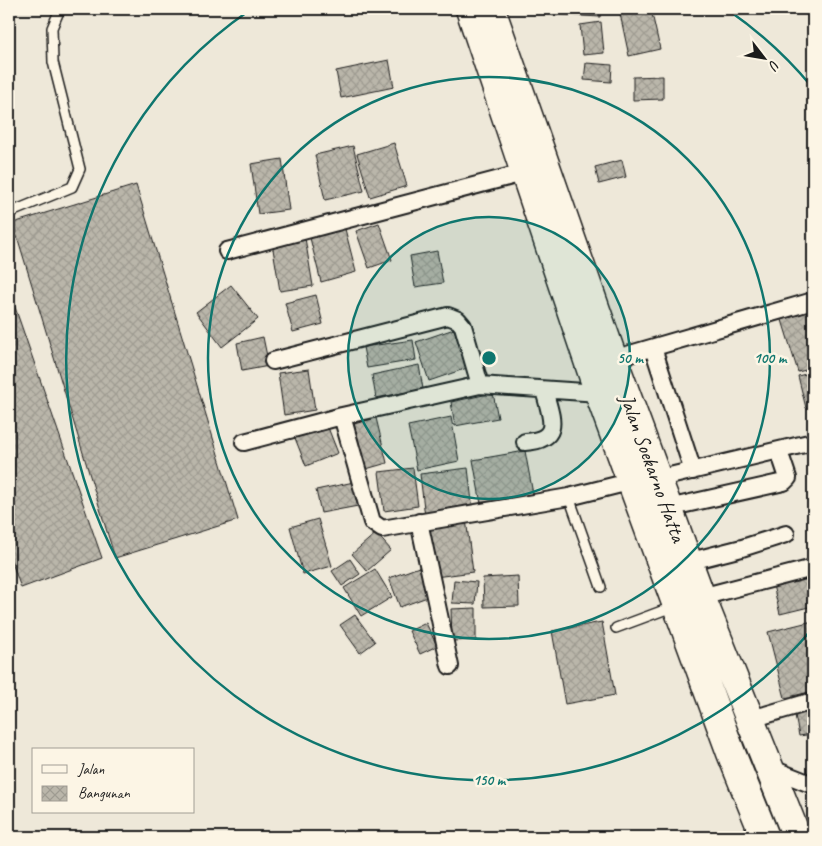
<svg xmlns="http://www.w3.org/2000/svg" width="822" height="846" viewBox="0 0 822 846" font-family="Caveat,sans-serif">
<defs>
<pattern id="building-cross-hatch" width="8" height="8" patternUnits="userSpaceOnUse" patternTransform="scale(1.25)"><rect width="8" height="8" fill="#bab6aa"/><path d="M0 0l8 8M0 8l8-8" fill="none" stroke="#9f9c92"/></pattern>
</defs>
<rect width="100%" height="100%" fill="#eee8d9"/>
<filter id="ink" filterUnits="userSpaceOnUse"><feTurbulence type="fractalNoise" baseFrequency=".02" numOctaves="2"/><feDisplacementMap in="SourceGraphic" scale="10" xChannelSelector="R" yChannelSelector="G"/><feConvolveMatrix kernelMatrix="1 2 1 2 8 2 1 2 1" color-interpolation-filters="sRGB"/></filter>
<g filter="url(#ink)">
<path fill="url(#building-cross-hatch)" stroke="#1c1c1c" d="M548,9H601L600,17L548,14Z
M619,9H651L660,49L629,56Z
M601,22L604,53L583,55L580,25Z
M389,60L394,87L341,98L336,71Z
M586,63L612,65L611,82L584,80Z
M663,76V99L633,100V77Z
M394,143L407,186L370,197L357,154Z
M353,146L364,191L325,200L315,155Z
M282,159L289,210L258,214L251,164Z
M622,160L626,177L599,184L595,167Z
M136,185L238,520L115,558L13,223Z
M379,223L392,260L369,268L356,231Z
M345,229L356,272L321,282L310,238Z
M305,238L313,286L280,291L272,243Z
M437,251L443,283L415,287L410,256Z
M231,285L258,319L222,347L196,312Z
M9,290L102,558L21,588L9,554Z
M316,295L323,324L293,332L285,303Z
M813,310V368L798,372L782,320Z
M454,329L467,368L429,381L416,342Z
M263,337L269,366L242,371L237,343Z
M413,340L416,360L367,368L363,347Z
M419,365L423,389L376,398L372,375Z
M309,369L315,410L284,415L278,373Z
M813,372V406L806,408L798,376Z
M493,393L498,418L455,426L451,402Z
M451,417L459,461L417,470L408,426Z
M376,418L387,463L366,469L354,424Z
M325,420L338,453L306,466L293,433Z
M525,451L533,494L481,504L473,460Z
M413,468L418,506L384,511L379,472Z
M468,468L473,511L425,517L420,474Z
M354,482L358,506L321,513L316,490Z
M318,519L332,566L303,574L290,527Z
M466,519L473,572L435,577L428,525Z
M376,533L391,550L367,571L352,554Z
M350,559L360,574L342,586L332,571Z
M419,567L430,596L400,607L389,578Z
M375,569L392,597L361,616L344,588Z
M809,573L813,589V606L780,614L772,581Z
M518,576L519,606L484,607L483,578Z
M454,580L477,582L475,604L452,603Z
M476,608V640L452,641L451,609Z
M355,615L375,642L360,653L340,625Z
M813,621V691L785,698L768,632Z
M602,622L615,695L565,704L552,631Z
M426,623L437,646L420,654L409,631Z
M813,706V734L799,736L794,710Z"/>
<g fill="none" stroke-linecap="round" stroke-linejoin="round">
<g stroke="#1c1c1c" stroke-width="12">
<path id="lane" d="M9,213L72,187L80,169L53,62L52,28L60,9
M569,497L601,587
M616,628L675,606"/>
</g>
<g stroke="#1c1c1c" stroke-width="20">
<path id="street" d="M227,251L523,173
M653,348L693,471
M613,359L813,301
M273,361L448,316L458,320L463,326L480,385
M342,416L372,522L382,529L569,497L633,481
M244,442L342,416L480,385L599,393
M525,442C563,440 551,417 544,390
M657,479L813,442
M668,508L784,482L788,478L782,460
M419,522L450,666
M687,562L742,548L786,534
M701,597L813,568
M748,720L813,701
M770,768L813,785"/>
</g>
<g stroke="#1c1c1c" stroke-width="31">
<path id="highway" d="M470,9L599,393L731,753L765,837
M491,9L613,359L701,597L797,837"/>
</g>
<use href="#lane" stroke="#fcf5e5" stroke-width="9"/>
<use href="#street" stroke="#fcf5e5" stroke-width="16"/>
<use href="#highway" stroke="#fcf5e5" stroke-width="28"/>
</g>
</g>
<circle cx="489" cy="358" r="141" fill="#0f766e" fill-opacity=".12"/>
<g fill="none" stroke="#0f766e" stroke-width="2.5">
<circle cx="489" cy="358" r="141"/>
<circle cx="489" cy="358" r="281"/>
<path d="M812 629A422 422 0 1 1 250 10M728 10A422 422 0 0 1 812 87"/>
</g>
<g text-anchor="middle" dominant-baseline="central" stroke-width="5" stroke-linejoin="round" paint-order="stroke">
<g font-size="21" fill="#1c1c1c" stroke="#fcf5e5">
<text transform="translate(653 468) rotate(70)">Jalan Soekarno Hatta</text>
</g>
</g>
<circle cx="489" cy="358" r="8" fill="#0f766e" stroke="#fcf5e5" stroke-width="2.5"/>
<g font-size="15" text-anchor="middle" font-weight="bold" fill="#0f766e" stroke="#fcf5e5" stroke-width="5" stroke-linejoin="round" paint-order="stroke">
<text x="630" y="363">50 m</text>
<text x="770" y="363">100 m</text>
<text x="489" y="785">150 m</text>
</g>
<rect width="822" height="846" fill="none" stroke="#fcf5e5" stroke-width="30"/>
<rect x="15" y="15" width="792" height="816" fill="none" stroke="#1c1c1c" stroke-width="2" filter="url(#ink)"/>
<rect x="32" y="748" width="162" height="65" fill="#fcf5e5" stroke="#a29e95"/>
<rect x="42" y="765" width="25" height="8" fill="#fcf5e5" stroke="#a29e95"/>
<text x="78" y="774" font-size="15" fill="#1c1c1c">Jalan</text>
<rect x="42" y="786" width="25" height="15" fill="url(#building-cross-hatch)" stroke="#a29e95"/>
<text x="78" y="798" font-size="15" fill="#1c1c1c">Bangunan</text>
<g transform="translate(764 58) rotate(121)" stroke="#fcf5e5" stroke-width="4" paint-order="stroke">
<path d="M0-4L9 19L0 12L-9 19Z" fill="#1c1c1c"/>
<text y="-8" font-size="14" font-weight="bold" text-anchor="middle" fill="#1c1c1c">U</text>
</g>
</svg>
